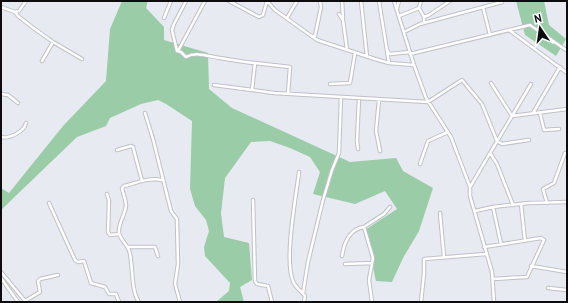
<svg xmlns="http://www.w3.org/2000/svg" width="568" height="303" viewBox="0 0 568 303" font-family="'PT Sans',sans-serif">
<rect width="100%" height="100%" fill="#e8eaf2"/>
<path fill="#99cca7" d="M122,1H148L146,8L164,27V40L208,53L209,89L232,108L350,162L396,158L403,171L433,188L419,231L403,258L392,282L376,281L365,230L397,209L385,191L355,204L313,194L320,172L310,157L290,148L270,141L251,142L225,178L221,213L224,237L249,243L252,280L240,287L244,302H216L229,291L230,283L205,256L204,247L209,231L206,220L195,206L190,189L192,121L166,104L158,100L141,104L110,118L106,126L77,137L1,210V188L9,193L63,126L106,81L110,29Z
M516,1H544L549,25L566,39L556,56L525,35Z"/>
<g fill="none" stroke-linecap="round" stroke-linejoin="round">
<g stroke="#bfc1c8" stroke-width="4.5">
<path id="minor" d="M186,1L174,24L172,30L177,51L181,52L186,57C197,51 210,57 220,58C232,60 243,62 255,63
M229,1L259,17L263,15L267,1
M267,1L275,10L317,40L375,59L389,63L414,65
M342,1L343,18
M361,1L367,57
M379,1L389,63
M394,1L414,65L426,98L451,137L470,187V196L492,272L494,302
M1,7L15,12L18,16L32,27L53,42L42,61
M483,7L490,35
M397,8L399,1
M419,8L424,17V22
M15,12L19,11L26,1
M339,14L343,20L347,50
M399,16L419,8L421,1
M424,17L429,15L450,1
M164,18L171,1
M287,18L297,1
M509,30L567,73
M404,32L420,24L502,2
M312,36H315L321,7L320,1
M53,42L82,59
M387,50L390,54L410,52
M178,51L205,1
M410,54L530,25L566,50
M491,83L512,116L531,84
M330,84L350,83L355,53
M214,85L274,93L428,102L462,80L482,104L497,141L502,144L529,140
M252,90L255,63L290,67L288,94
M1,94L8,95L18,103
M379,100L376,131L380,151
M145,113L153,139L171,211L177,219V223L178,264L175,284L180,302
M533,113L560,67
M540,113L544,130L559,129
M1,137C9,139 24,132 26,123
M358,149L357,141L359,98
M117,150L131,146L133,147L142,181
M490,153L497,164L513,205
M420,164L428,141L448,132
M299,172C296,197 284,260 293,281C295,287 301,291 305,296L304,302
M470,187L512,116L567,109
M107,194L109,201L108,232L110,235L119,234
M253,200L255,281L257,284L268,286L272,302
M49,203L75,260L78,262L84,261L91,283L105,287L109,294H116L119,302
M547,203L543,189L554,183L565,153
M521,204L525,241
M493,207L501,244
M475,211L493,207L529,203L567,202
M440,213L444,257
M128,247H155L158,256
M484,247L541,238L544,240L527,277L493,279
M342,256C344,243 349,229 364,227
M345,264L372,263
M531,266L567,272
M1,272L26,302
M1,278L18,302
M548,288L567,290
M303,293L308,262L323,200L332,170L339,153L341,97
M25,301L40,292L38,281L40,279L58,275
M139,302C131,291 133,268 130,254C129,245 120,240 119,233C118,223 125,215 126,206C126,200 123,194 122,188L124,186C136,183 150,177 162,180
M372,302L369,280L373,258L364,227L384,214L390,207
M421,302L424,274V259L486,254"/>
</g>
<use href="#minor" stroke="#fff" stroke-width="2.5"/>
</g>
<rect width="568" height="303" fill="none" stroke="#0c0c0f" stroke-width="4"/>
<g transform="translate(540 28) rotate(347)" stroke="#ffffff" stroke-width="3" paint-order="stroke">
<path d="M0-3L7 15L0 10L-7 15Z" fill="#0c0c0f"/>
<text y="-6" font-size="11" font-weight="bold" text-anchor="middle" fill="#0c0c0f">N</text>
</g>
</svg>
